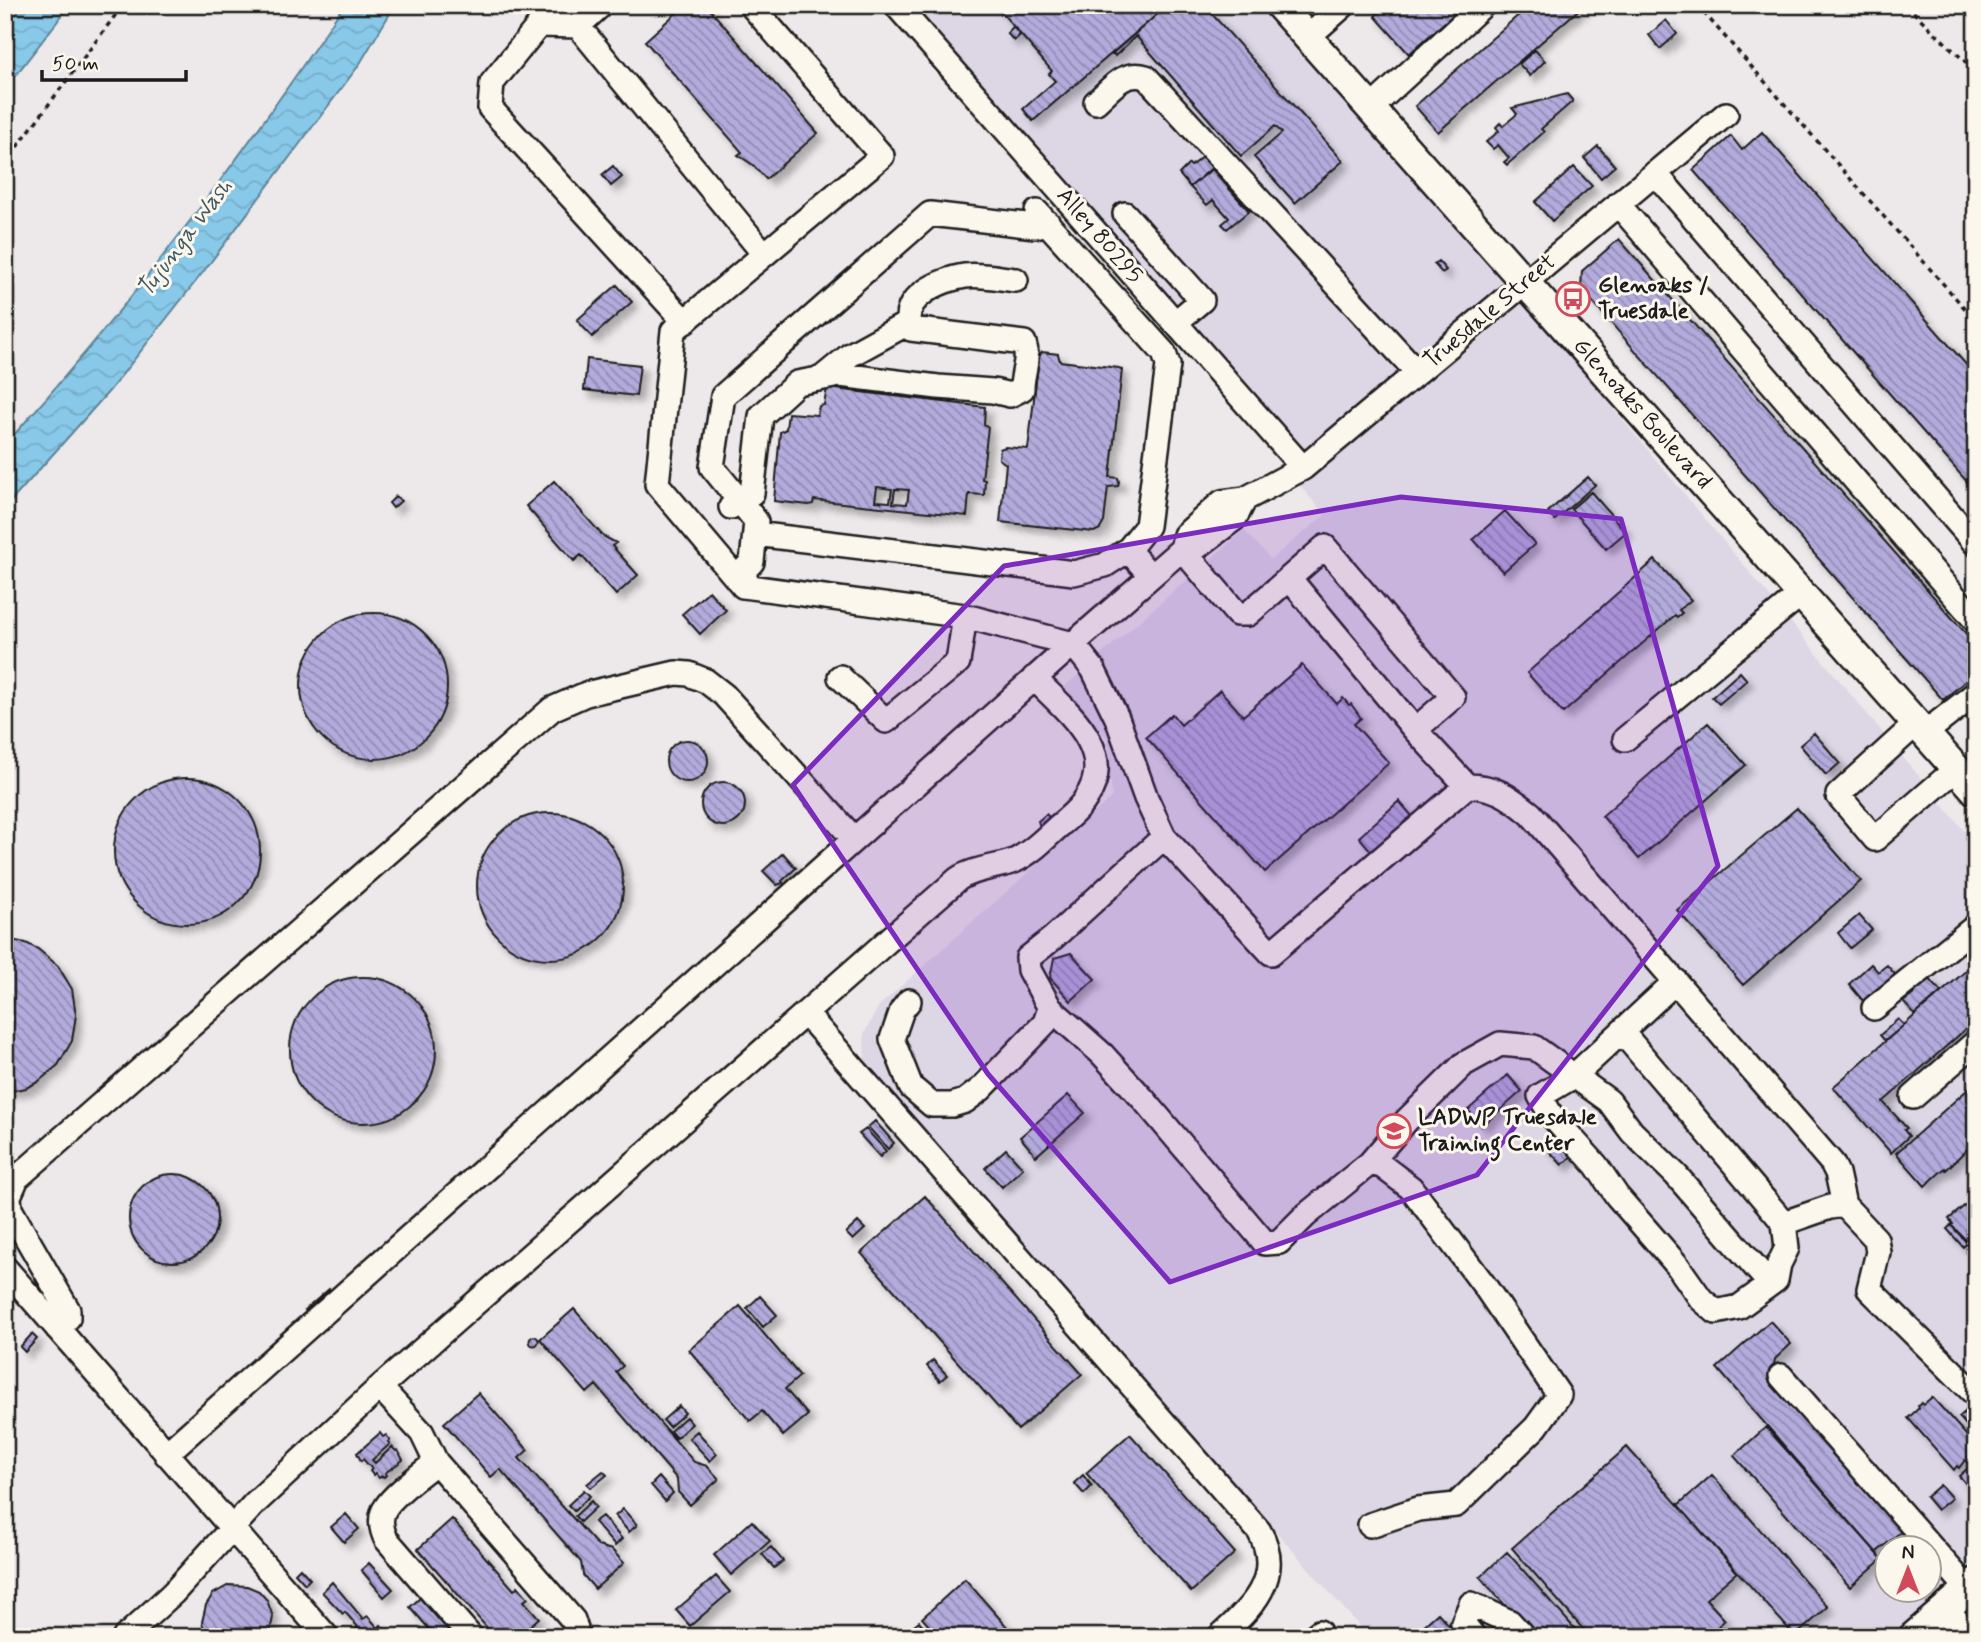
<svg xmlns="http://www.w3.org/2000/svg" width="1981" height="1642" viewBox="0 0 1981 1642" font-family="Mynerve,sans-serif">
<defs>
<pattern id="water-waves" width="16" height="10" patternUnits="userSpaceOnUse" patternTransform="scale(1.75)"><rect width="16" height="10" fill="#88c9e9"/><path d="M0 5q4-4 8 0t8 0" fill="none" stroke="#75acc7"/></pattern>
<pattern id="building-back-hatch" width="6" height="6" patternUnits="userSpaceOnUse" patternTransform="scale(1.75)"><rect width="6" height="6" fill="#b3abdc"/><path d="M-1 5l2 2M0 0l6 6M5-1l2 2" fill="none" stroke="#918ab2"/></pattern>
<filter id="shadow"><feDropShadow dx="6" dy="6" stdDeviation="3.5" flood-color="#0004"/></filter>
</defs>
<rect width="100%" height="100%" fill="#ede8e9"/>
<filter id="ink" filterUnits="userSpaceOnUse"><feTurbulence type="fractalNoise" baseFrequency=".0143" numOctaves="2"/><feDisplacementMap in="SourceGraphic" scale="14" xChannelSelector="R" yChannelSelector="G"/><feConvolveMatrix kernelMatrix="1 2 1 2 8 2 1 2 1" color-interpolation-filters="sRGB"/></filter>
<g filter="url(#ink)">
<path fill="#dcd6e5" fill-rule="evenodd" d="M880,5H1258L1513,288L1976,845V1637H1369L873,1074L865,1061L864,1034L879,1006L1112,797L1107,738L1064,687L1244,530L1271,559L1325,515L1234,407ZM1886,1548H1928V1590H1886Z"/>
<path fill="url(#water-waves)" stroke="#5d8497" stroke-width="2" d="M5,5H70L5,89Z
M344,5H395L359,65L204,271L110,390L5,508V445C129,307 241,159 344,5Z"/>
<path fill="url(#building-back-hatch)" stroke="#1c1c1c" stroke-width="2" fill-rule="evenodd" filter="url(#shadow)" d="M685,5H706L818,133L766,179L753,165L738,155L742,152L645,41Z
M995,5H1158L1161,9L1168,5L1033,121L1023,109L1055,81L1049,74L1052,71Z
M1168,5H1204L1343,161L1295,203L1254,157L1282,133L1275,126L1241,156L1136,36L1115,56L1113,53Z
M1387,5H1464L1409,54L1375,16Z
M1530,5H1584L1438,132L1415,106Z
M1666,20L1677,34L1660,49L1649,35Z
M1013,27L1020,35L1014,41L1007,33Z
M1535,50L1545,61L1530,76L1519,64Z
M1567,94L1573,101L1541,129L1544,132L1507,165L1504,162L1509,158L1498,145L1493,149L1486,142L1499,131L1496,127L1500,123L1503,126L1517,114L1512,108Z
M1762,132L1976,376V492L1693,170L1731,136L1742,150Z
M1598,146L1615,166L1601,178L1584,158Z
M1204,155L1214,166L1190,187L1179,174L1189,164L1191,166Z
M613,166L622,177L611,186L602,175Z
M1574,167L1592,186L1552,221L1535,202Z
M1212,169L1249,211L1227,229L1222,224L1229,218L1213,200L1207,205L1190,187Z
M1619,239L1976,645V672L1943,700L1581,289L1582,271Z
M1438,261L1446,270L1442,273L1434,264Z
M617,285L632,302L592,337L577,320Z
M1042,352L1058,354L1060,361L1119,368L1122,370L1110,477L1118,478L1119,482L1118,486L1108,487L1104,522L1100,529L1094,532L1000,522L1006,464L999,459L1000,449L1005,447L1028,449L1039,357Z
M587,359L640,365L636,396L584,390Z
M827,388L985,407L984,424L988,427L982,479L985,480L984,495L969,494L967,516L814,500L813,504L809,505L774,501L780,432L786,429L788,413L817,415L819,406L824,405ZM877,487L892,489L890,502L875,501ZM895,489L909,490L907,504L893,503Z
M1588,477L1595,485L1555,520L1552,518L1548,512Z
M554,481L603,536L616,543L612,546L638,575L616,595L581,555L574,561L526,506Z
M1591,492L1626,532L1606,549L1571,509Z
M396,496L401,501L393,508L389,503Z
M1505,511L1535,544L1503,572L1473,539Z
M1655,560L1691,600L1679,610L1682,613L1677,617L1675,615L1563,713L1527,673Z
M709,591L726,610L700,634L682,614Z
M301 686a73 73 0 1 1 146 0a73 73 0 1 1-146 0Z
M1302,665L1337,704L1343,698L1349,705L1351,704L1361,718L1354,724L1389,763L1265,872L1146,737L1172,714L1181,725L1220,690L1243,716Z
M1740,672L1747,680L1719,704L1712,697Z
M1708,723L1746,765L1639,859L1602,816Z
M1814,733L1840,763L1826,775L1800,745Z
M666 761a21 21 0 1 1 42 0a21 21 0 1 1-42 0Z
M114 851a73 73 0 1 1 146 0a73 73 0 1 1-146 0Z
M701 804a22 22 0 1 1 44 0a22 22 0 1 1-44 0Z
M1399,801L1412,816L1372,852L1359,837Z
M1797,808L1861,881L1743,985L1677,910Z
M477 886a73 73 0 1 1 146 0a73 73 0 1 1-146 0Z
M1046,814L1051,819L1040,827L1038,821Z
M783,853L796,868L782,881L783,883L777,885L763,871Z
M1859,915L1872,930L1850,948L1838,933Z
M5,939L26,943L38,949L58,966L72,989L76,1015L72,1041L58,1065L38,1082L26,1088L5,1092Z
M1071,953L1095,979L1071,1001L1050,978L1054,958Z
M1976,962V1020L1883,1102L1907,1128L1904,1130L1909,1136L1891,1153L1833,1087Z
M1871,964L1878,972L1887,965L1899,979L1883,993L1878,988L1863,1001L1849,984Z
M1928,977L1941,992L1915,1015L1903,1002L1914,994L1912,991Z
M290 1050a73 73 0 1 1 146 0a73 73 0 1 1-146 0Z
M1898,1019L1904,1025L1885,1041L1880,1035Z
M1508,1075L1522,1091L1482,1126L1468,1110Z
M1976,1082V1140L1946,1170L1945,1168L1925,1186L1896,1153Z
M1068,1095L1085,1113L1036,1156L1020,1137Z
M875,1121L894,1143L888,1149L868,1127Z
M866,1129L886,1151L880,1157L859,1134Z
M1556,1133L1574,1154L1562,1165L1543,1144Z
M1006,1149L1023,1168L1002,1187L985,1168Z
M129 1218a44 44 0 1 1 88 0a44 44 0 1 1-88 0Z
M925,1196L1082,1374L1018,1430L861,1253Z
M1976,1196V1250L1951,1225L1953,1224L1949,1219Z
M858,1222L865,1229L853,1240L846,1233Z
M1951,1225L1967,1243L1963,1247L1947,1229Z
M329,1289L332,1293L309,1314L305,1310Z
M760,1296L777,1315L763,1327L747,1308Z
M740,1306L800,1376L785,1389L808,1415L783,1436L762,1411L750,1421L689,1350Z
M574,1309L623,1366L616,1372L694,1462L707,1466L719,1479L690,1505L678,1492L677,1479L596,1385L587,1393L540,1339Z
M1770,1321L1791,1344L1775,1359L1771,1381L1903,1530L1877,1552L1882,1559L1717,1368Z
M32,1334L37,1339L25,1352L20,1347Z
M529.5 1341a4.5 4.5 0 1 1 9 0a4.5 4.5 0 1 1-9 0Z
M933,1360L947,1375L940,1381L927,1366Z
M478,1393L528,1450L519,1458L598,1546L612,1550L624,1563L595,1589L583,1575L581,1562L500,1469L491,1477L444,1423Z
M1932,1397L1976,1446V1450L1968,1457L1970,1459L1967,1462L1965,1460L1959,1468L1957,1466L1954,1470L1908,1418L1919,1408L1918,1406L1921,1403L1923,1405Z
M1974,1404L1976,1405V1436L1959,1417Z
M679,1406L685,1413L669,1427L663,1420Z
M686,1417L692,1424L676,1438L670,1431Z
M1766,1427L1882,1559L1850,1587L1734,1456Z
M697,1431L717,1454L710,1461L689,1438Z
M380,1433L383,1437L386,1435L390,1440L388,1442L390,1444L372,1460L375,1463L392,1447L396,1451L398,1450L403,1460L385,1473L386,1475L384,1477L382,1476L379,1478L375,1473L373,1475L370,1471L372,1469L363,1459L361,1461L357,1453Z
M1130,1434L1235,1553L1191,1592L1086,1473Z
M1627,1447L1737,1572L1706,1599L1725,1620L1706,1637H1590L1512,1548Z
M1976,1461V1495L1959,1476Z
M603,1471L607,1475L591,1488L587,1484Z
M1083,1475L1092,1486L1084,1494L1074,1483Z
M1712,1475L1828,1607L1795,1636L1678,1505Z
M659,1477L673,1493L665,1501L651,1485Z
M1940,1485L1952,1498L1937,1510L1926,1497Z
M584,1490L590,1496L574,1511L568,1505Z
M591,1501L596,1507L580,1522L575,1516Z
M623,1509L637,1525L629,1532L615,1516Z
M346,1514L359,1529L344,1542L331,1527Z
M602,1516L622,1539L615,1546L594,1522Z
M452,1519L514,1590L518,1586L528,1598L524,1601L539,1618L526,1629L530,1634L527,1637H495L418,1549Z
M752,1521L770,1541L731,1575L714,1555Z
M771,1547L783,1561L774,1568L762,1554Z
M1507,1552L1582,1637H1533L1480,1577Z
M369,1563L393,1589L384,1597L361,1570Z
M300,1568L310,1579L305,1584L295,1573Z
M716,1576L730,1592L690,1626L676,1610Z
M965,1579L1016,1637H939L922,1618Z
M332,1582L363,1619L368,1616L378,1628L381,1625L392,1637H362L356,1629L358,1627L345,1612L343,1614L322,1592Z
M229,1585L247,1586L259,1591L267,1600L273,1617L269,1637H206L202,1622L206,1605L213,1594Z
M420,1598L449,1630L442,1637H436L410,1607Z
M1438,1613L1460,1637H1411Z
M919,1621L927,1630L920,1637L910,1628Z"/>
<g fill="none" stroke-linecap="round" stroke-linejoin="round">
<g stroke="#1c1c1c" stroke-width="28">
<path id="minor" d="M601,5L578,26L764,254
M896,5L1303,468
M578,26L539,25L492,83L490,108L685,322
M1308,37L1344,5
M1096,102C1112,88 1124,70 1146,77L1417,372
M1371,108L1483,5
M1655,173L1976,544
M1618,204L1976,621
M1037,212L1164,353L1168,365L1147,526L1128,550L1151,576
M1125,214L1202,300L1175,323
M1048,223L1035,226L930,214L723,396L712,467L756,521L752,562L746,568L743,586L965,616L1073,644L1093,669L1117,718L1146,798L1164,837L1271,953L1467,786L1415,730
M822,378L850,355L908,323
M731,507L752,493L761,416L797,383L840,375L938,387L993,391L1010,395L1022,389C1022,371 1030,361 1024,343L911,329C896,299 942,279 965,276C981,274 999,278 1016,280
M755,534L1074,573L1105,565L1128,550
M1182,549L1185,535L1222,502L1245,499L1303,468L1726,114
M1182,549L1237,614H1248L1325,547L1453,697L1415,730L1289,578
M743,586L657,484L673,331L882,156L751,5
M840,677L886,721L958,662L965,616
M1916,724L1838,795L1875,839L1956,769
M1925,733L1976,693
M1625,739L1801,594
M1467,786C1495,786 1509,796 1531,814L1832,1163L1837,1173L1844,1205L1876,1239L1878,1252L1869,1289L1976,1395
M909,1001L902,1010L892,1039L911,1087L932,1105H952L965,1101L981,1089L1045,1023L1050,1008L1029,970L1028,958L1053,938L1164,837
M1050,1008L1102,1054L1144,1100L1265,1243L1279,1242L1305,1216L1370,1163L1382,1166L1411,1188L1484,1285L1559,1395L1536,1427L1456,1505L1418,1509L1370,1525
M1874,1008L1976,926
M806,1014L1259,1531C1285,1576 1251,1609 1219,1637
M1622,1032L1784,1223L1787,1248L1779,1264L1776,1280L1739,1307L1716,1312L1701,1299L1677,1265L1617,1196L1596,1165L1551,1115L1540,1096L1574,1076L1676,981
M1913,1097L1976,1042
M1370,1163L1407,1120L1464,1064L1500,1044L1534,1047L1609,1101L1632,1132L1676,1175L1770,1284
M1784,1223L1830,1207L1844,1205
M5,1268L327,1637
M57,1328L68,1318V1310L10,1209L9,1196L17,1178L552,709L586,694L676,673L689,674L706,681L724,695L854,839
M1781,1376L1968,1589
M380,1387L422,1433L436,1462L573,1620L576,1629L574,1637
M166,1454L1073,644L1182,549L1197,547L1235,518L1245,499
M436,1462C423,1473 395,1493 386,1507C379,1516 381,1529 386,1539L471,1637
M1946,1608L1971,1637
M125,1637L173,1593L255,1503L380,1387L958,879C974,868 996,868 1014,861C1032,853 1046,837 1060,825C1069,817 1080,809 1086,798C1119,750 1064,709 1034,678
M1313,1637L1319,1632
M1474,1637L1463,1623L1471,1604L1510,1622L1524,1637"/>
</g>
<g stroke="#1c1c1c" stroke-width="33">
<path id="major" d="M1279,5L1976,791
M1913,1637L1976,1582"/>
</g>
<path stroke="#1c1c1c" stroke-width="3.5" stroke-dasharray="5 5" stroke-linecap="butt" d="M1697,5L1976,321
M1906,5L1976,72
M5,163L123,5"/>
<use href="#minor" stroke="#fbf7ec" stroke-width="23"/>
<use href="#major" stroke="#fbf7ec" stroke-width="28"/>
</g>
</g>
<path fill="#7b2cbf" fill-opacity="0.2" stroke="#7b2cbf" stroke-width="5" stroke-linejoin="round" d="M1401,497L1621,519L1718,866L1477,1175L1170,1282L988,1074L793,785L1004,566Z"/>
<defs>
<g id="bus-ring" transform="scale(1.75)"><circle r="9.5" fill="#fbf7ec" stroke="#d1495b" stroke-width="1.5"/><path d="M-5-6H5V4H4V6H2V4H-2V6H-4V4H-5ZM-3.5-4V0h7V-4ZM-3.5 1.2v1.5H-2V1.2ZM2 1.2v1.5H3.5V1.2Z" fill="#d1495b"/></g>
<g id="university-ring" transform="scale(1.75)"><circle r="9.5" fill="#fbf7ec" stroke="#d1495b" stroke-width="1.5"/><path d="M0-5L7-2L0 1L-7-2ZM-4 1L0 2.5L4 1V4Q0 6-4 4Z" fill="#d1495b"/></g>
</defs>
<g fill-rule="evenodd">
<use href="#bus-ring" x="1573" y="299"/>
<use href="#university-ring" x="1394" y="1131"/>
</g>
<g text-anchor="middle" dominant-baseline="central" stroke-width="6" stroke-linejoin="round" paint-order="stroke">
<g font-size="23" fill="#1c1c1c" stroke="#fbf7ec">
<text transform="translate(1099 236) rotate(49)">Alley 80295</text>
<text transform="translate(1490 312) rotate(-40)">Truesdale Street</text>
<text transform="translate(1642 414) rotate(48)">Glenoaks Boulevard</text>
</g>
<g font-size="23" font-weight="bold" fill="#1c1c1c" stroke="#fbf7ec" text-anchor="start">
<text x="1598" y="286">Glenoaks /<tspan x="1598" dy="26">Truesdale</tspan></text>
<text x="1418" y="1118">LADWP Truesdale<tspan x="1418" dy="26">Training Center</tspan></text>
</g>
<g font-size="24" font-style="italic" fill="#425964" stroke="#fbf7ec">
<text transform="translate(185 238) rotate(-53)">Tujunga Wash</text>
</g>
</g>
<rect width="1981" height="1642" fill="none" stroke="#fbf7ec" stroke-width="28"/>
<rect x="14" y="14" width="1953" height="1614" fill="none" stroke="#1c1c1c" stroke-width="2.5" filter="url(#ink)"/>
<g transform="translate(1908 1569)"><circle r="33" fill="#fbf7ec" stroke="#a29f99" stroke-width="2"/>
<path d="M0-5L12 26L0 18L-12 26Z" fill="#d1495b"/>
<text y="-10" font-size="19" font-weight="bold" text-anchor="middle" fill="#1c1c1c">N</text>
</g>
<path d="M42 70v10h144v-10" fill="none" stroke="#1c1c1c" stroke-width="3.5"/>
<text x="52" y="70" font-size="21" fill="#1c1c1c" stroke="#fbf7ec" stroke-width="5" paint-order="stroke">50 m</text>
</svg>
